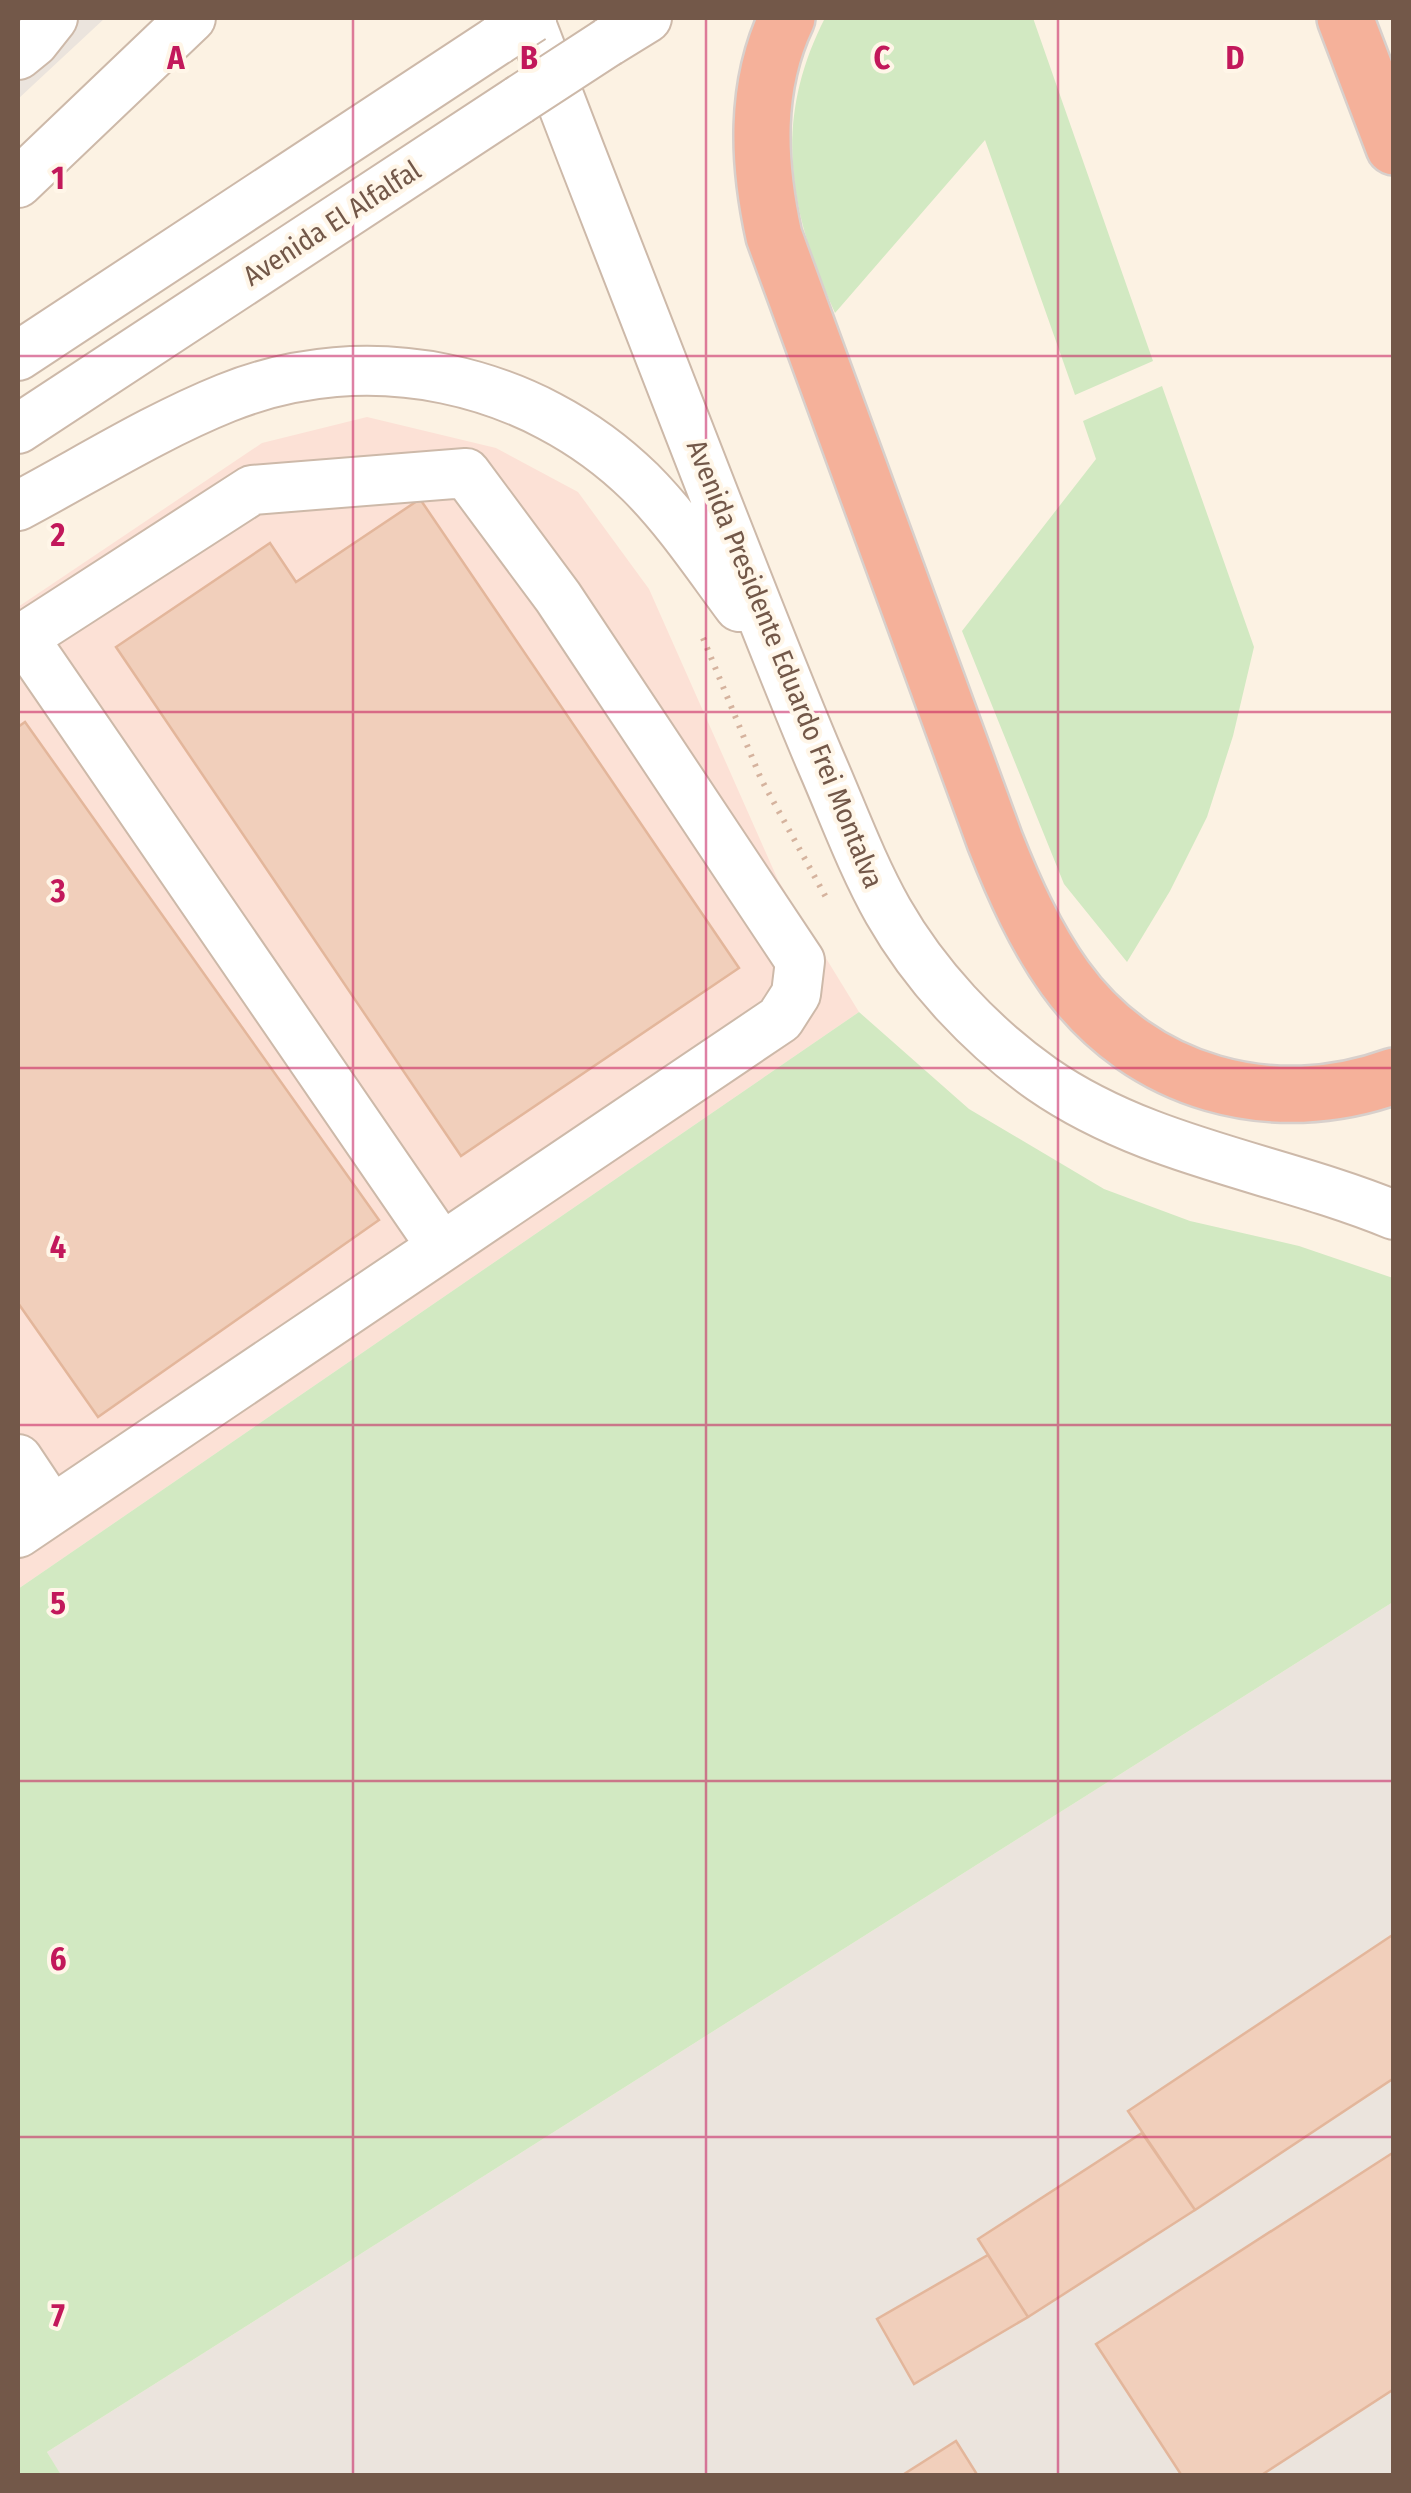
<svg xmlns="http://www.w3.org/2000/svg" width="1411" height="2493" viewBox="0 0 1411 2493" font-family="'Fira Sans Condensed',sans-serif">
<rect width="100%" height="100%" fill="#fcf2e3"/>
<path fill="#fce1d6" d="M367,417L496,448L578,492L649,589L778,880L859,1012L18,1589V607L262,443Z"/>
<path fill="#ebe4dd" d="M18,18H105L18,99Z
M1393,1602V2475L61,2476L47,2452Z"/>
<path fill="#d2e9c2" d="M825,18H1033L1153,361L1075,395L985,140L835,313C789,212 772,121 825,18Z
M1162,386L1254,647L1233,736L1207,817L1170,891L1127,962L1064,884L962,631L1096,459L1083,421Z
M859,1012L969,1109L1104,1189L1190,1221L1299,1246L1393,1278V1602L47,2452L61,2475H18V1589Z"/>
<path fill="#f1cfbb" stroke="#e3b69b" stroke-width="2.5" d="M420,499L739,968L461,1156L116,647L270,543L296,582Z
M25,722L379,1220L98,1417L18,1303V727Z
M1394,1934V2078L1195,2210L1128,2111Z
M1142,2133L1195,2210L1028,2317L978,2239Z
M1394,2152V2389L1260,2476H1182L1096,2344Z
M988,2255L1028,2317L914,2384L877,2319Z
M956,2441L978,2476H901Z"/>
<g fill="none" stroke-linecap="round" stroke-linejoin="round">
<g stroke="#cdb9a9" stroke-width="52">
<path id="minor" d="M529,18C591,180 654,342 717,503C751,589 784,675 820,760C842,810 861,863 888,911C925,976 981,1036 1042,1079C1147,1152 1277,1167 1394,1215
M608,42L647,18
M18,55L34,42L53,18
M18,183L191,18
M18,356L498,40
M18,429L519,100
M18,506C86,470 154,427 226,398C367,341 532,376 640,482C678,520 707,564 739,607
M23,637L441,1246
M18,641L252,490L466,473L558,597L800,961L796,994L780,1019L18,1533
M18,1459L52,1510"/>
</g>
<g stroke="#d8d0cc" stroke-width="60">
<path id="highway" d="M787,18C754,87 758,163 774,236L995,841C1014,889 1035,936 1065,978C1141,1084 1273,1120 1394,1076
M1345,18L1394,147"/>
</g>
<path stroke="#d5b39e" stroke-width="6" stroke-dasharray="2.5 8" stroke-linecap="butt" d="M703,638L761,779L828,901"/>
<use href="#minor" stroke="#fff" stroke-width="48"/>
<use href="#highway" stroke="#f5b19a" stroke-width="55"/>
<g stroke="#cdb9a9" stroke-width="52" stroke-linecap="butt">
<path id="minor-bridge" d="M498,40L532,18
M519,100L608,42"/>
</g>
<use href="#minor-bridge" stroke="#fff" stroke-width="48"/>
</g>
<path fill="none" stroke="#c2185b" stroke-width="2.5" stroke-opacity="0.55" d="M353,18V2476M706,18V2476M1058,18V2476M18,356H1394M18,712H1394M18,1068H1394M18,1425H1394M18,1781H1394M18,2137H1394"/>
<g text-anchor="middle" dominant-baseline="central" stroke-width="8" stroke-linejoin="round" paint-order="stroke">
<g font-size="28" fill="#735849" stroke="#fff6e8">
<text transform="translate(332 223) rotate(-33)">Avenida El Alfalfal</text>
<text transform="translate(785 664) rotate(68)">Avenida Presidente Eduardo Frei Montalva</text>
</g>
</g>
<g font-size="32" text-anchor="middle" font-weight="bold" fill="#c2185b" stroke="#fff6e8" stroke-width="8" stroke-linejoin="round" paint-order="stroke">
<text x="176" y="69">A</text>
<text x="529" y="69">B</text>
<text x="882" y="69">C</text>
<text x="1235" y="69">D</text>
<text x="58" y="189">1</text>
<text x="58" y="546">2</text>
<text x="58" y="902">3</text>
<text x="58" y="1258">4</text>
<text x="58" y="1614">5</text>
<text x="58" y="1970">6</text>
<text x="58" y="2326">7</text>
</g>
<rect width="1411" height="2493" fill="none" stroke="#735849" stroke-width="40"/>
</svg>
